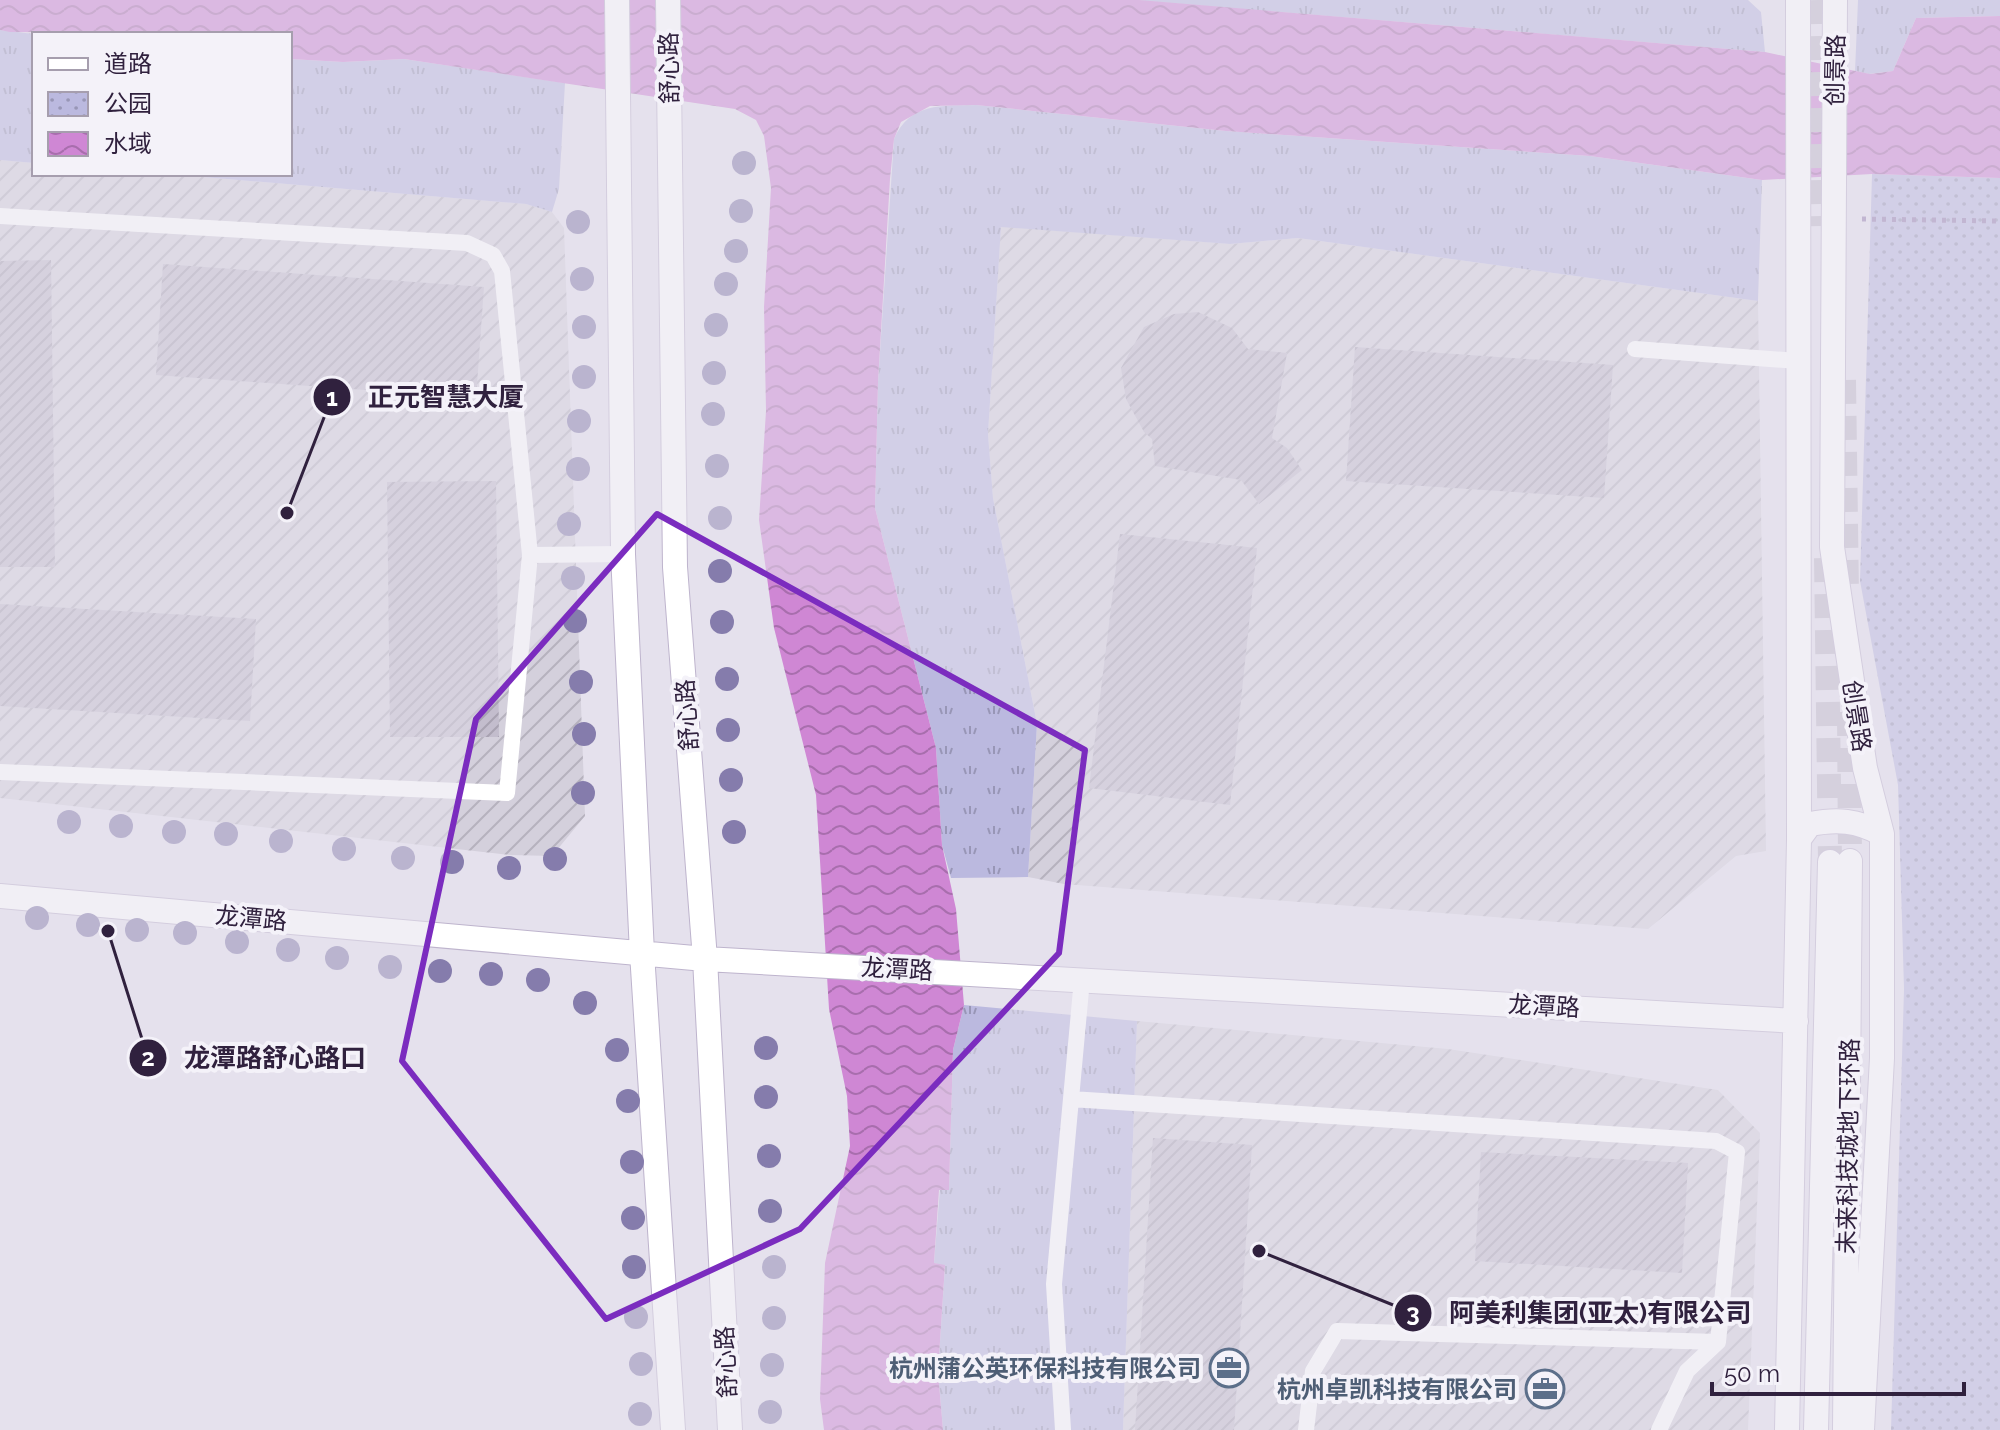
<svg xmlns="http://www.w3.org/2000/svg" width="2000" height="1430" viewBox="0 0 2000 1430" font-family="Raleway,'Noto Sans SC',sans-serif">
<defs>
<pattern id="industrial-furrows" width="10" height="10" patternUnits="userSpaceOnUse" patternTransform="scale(2)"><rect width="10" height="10" fill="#d4d0dc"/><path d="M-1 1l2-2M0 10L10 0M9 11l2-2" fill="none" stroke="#b6b2be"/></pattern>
<pattern id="grass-tufts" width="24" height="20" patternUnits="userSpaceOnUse" patternTransform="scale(2)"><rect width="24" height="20" fill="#bbb9df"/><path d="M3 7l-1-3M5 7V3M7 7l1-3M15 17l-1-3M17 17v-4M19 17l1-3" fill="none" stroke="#9896b6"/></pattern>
<pattern id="park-dots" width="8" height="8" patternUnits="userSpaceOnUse" patternTransform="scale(2)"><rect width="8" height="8" fill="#bbb9df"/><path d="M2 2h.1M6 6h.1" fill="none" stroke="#9896b6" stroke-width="1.8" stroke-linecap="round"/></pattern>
<pattern id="water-waves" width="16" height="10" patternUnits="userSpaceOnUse" patternTransform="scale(2)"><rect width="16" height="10" fill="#cf87d4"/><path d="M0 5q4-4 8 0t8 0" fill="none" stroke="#a86ead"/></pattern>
<pattern id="building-hatch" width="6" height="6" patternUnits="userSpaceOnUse" patternTransform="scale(2)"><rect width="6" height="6" fill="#c3bdcd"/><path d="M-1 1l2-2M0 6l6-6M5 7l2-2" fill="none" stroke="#a8a2b1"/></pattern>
</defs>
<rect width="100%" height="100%" fill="#e5e1ed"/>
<path fill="url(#industrial-furrows)" d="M0,160L34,163V174H167L526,204L552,212L564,228L585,816L552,856L511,855L0,798Z
M1001,226L1230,244L1298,238L1758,301L1766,851L1736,856L1648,929L1064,884L1028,877L1037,724L993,498L988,434Z
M1137,1021L1448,1049L1718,1090L1760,1133L1748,1430H1123Z"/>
<path fill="url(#grass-tufts)" d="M1133,0H1748L1761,12L1765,52Z
M1858,0H2000V16L1916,18L1893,71L1869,74L1855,71Z
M0,30L34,34V163L0,160Z
M290,59L343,62L404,59L565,83L559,189L552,212L526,204L167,174H290Z
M976,105L1226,131L1590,156L1762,180L1758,301L1298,238L1230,244L1001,227L988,434L993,498L1037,724L1028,877L951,878L942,845L936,748L875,508L878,382L894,139C910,102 942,106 976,105Z
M964,1005L1137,1021L1123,1430H943L938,1372L945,1266L934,1263L940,1189H949L953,1050Z"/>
<path fill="url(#park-dots)" d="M1872,174L2000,178V1430H1891L1904,989L1898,785L1860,581Z"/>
<path fill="url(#water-waves)" d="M0,0H1139L1765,52L1870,74L1893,71L1916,18L2000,16V178L1872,174L1762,180L1590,156L1226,131L976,105L930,106L901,122L894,139L890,179L878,382L875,508L936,748L942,845L956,909L964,1005L953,1050L949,1190H939L934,1263L945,1265L938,1372L943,1430H824L820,1399L825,1263L850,1146L847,1096L829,1009L816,795L774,628L759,520L766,411L764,307L771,188L764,136L756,120L735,109L404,59L343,62L290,59V34L10,32L0,30Z"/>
<path fill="url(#building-hatch)" d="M51,260L55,567H0V261Z
M163,264L484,287L476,398L156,375Z
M1198,312L1232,328L1248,349L1287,353L1272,438L1287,448L1302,470L1259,504L1241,480L1155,466L1152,439L1144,432L1126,399L1121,368L1144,327L1174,314Z
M1355,347L1613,365L1604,498L1346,481Z
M496,481L499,737H390L387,482Z
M1120,534L1257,548L1230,805L1089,788Z
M0,604L256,619L250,721L0,706Z
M1153,1138L1252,1145L1234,1430H1135Z
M1481,1152L1688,1163L1682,1273L1475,1261Z"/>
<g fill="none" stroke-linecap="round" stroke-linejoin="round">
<path stroke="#c1bbca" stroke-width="24" stroke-dasharray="24 12" stroke-linecap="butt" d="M1819,0L1822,226
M1844,380L1847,595
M1826,558L1830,862
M1849,712L1850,861"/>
<g stroke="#beb4cd" stroke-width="26">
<path id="secondary" d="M617,0L623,554L642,953L673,1430
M668,0L675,567L705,959L730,1430
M1835,0L1832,547L1865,768L1882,834V1058L1862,1430
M1799,839L1810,824C1837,819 1857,820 1882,834
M0,896L705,959L1796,1021
M1787,1430L1799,839L1798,0
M1816,1430L1830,862
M1845,1430L1850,861"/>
</g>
<path stroke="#9881b1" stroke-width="5" stroke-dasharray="4 6" stroke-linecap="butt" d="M1862,219L2000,221"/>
<path stroke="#fff" stroke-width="16" d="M0,216L467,243L493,255L502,271L530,555L507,793L0,772
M1635,349L1798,361
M530,555L623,554
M1071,1099L1716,1141L1737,1152L1718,1342L1687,1371L1659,1430
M1063,1430L1054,1284L1082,979
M1306,1430L1313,1371L1337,1331L1718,1342"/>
<use href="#secondary" stroke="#fff" stroke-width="24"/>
</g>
<g fill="#857cac">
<circle cx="744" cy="163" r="12"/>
<circle cx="741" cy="211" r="12"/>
<circle cx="578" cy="222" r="12"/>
<circle cx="736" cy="251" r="12"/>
<circle cx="582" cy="279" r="12"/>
<circle cx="726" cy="284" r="12"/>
<circle cx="716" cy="325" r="12"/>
<circle cx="584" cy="327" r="12"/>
<circle cx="714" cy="373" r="12"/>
<circle cx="584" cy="377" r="12"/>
<circle cx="713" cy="414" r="12"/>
<circle cx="579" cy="421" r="12"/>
<circle cx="717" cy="466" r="12"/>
<circle cx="578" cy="469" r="12"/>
<circle cx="720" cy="518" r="12"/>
<circle cx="569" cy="524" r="12"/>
<circle cx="720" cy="571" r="12"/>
<circle cx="573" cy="578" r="12"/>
<circle cx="575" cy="621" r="12"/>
<circle cx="722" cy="622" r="12"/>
<circle cx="727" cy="679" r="12"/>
<circle cx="581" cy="682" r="12"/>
<circle cx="728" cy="730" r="12"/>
<circle cx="584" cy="734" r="12"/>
<circle cx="731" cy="780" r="12"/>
<circle cx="583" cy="793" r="12"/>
<circle cx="69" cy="822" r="12"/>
<circle cx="121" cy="826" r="12"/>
<circle cx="174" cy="832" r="12"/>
<circle cx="734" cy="832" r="12"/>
<circle cx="226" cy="834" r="12"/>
<circle cx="281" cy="841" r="12"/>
<circle cx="344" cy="849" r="12"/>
<circle cx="403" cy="858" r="12"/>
<circle cx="555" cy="859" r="12"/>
<circle cx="452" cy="862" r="12"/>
<circle cx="509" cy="868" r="12"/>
<circle cx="37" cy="918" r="12"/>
<circle cx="88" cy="925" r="12"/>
<circle cx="137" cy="930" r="12"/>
<circle cx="185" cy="933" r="12"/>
<circle cx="237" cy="942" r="12"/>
<circle cx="288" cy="950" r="12"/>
<circle cx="337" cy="958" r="12"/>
<circle cx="390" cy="967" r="12"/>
<circle cx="440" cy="971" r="12"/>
<circle cx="491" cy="974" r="12"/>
<circle cx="538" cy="980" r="12"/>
<circle cx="585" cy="1003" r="12"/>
<circle cx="766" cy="1048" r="12"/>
<circle cx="617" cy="1050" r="12"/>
<circle cx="766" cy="1097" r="12"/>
<circle cx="628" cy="1101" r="12"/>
<circle cx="769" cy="1156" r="12"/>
<circle cx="632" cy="1162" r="12"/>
<circle cx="770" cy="1211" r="12"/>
<circle cx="633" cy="1218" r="12"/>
<circle cx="634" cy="1267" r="12"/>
<circle cx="774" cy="1267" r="12"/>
<circle cx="636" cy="1317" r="12"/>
<circle cx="774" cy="1318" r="12"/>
<circle cx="641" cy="1364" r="12"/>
<circle cx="772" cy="1365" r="12"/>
<circle cx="770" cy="1412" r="12"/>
<circle cx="640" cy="1414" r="12"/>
</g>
<path d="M0 0H2000V1430H0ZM657,514L1085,750L1059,953L800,1229L606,1319L402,1061L476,719Z" fill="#e5e1ed" fill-opacity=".55" fill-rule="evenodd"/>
<path fill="none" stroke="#7b2cbf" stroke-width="6" stroke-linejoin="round" d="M657,514L1085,750L1059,953L800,1229L606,1319L402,1061L476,719Z"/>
<defs>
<g id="office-ring" transform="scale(2)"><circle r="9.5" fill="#f4f2f9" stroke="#5c6f8a" stroke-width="1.5"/><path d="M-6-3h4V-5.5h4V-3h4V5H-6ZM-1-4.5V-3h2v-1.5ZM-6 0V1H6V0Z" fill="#5c6f8a"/></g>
</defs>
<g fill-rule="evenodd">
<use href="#office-ring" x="1229" y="1368"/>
<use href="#office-ring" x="1545" y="1389"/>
</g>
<g text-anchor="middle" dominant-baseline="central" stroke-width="8" stroke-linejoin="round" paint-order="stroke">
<g font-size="24" fill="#30213e" stroke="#f4f2f9">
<text transform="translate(669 68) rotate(-91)">舒心路</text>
<text transform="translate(1835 70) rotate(-89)">创景路</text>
<text transform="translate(687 715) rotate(-94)">舒心路</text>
<text transform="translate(1857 716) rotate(81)">创景路</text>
<text transform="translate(251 918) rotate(5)">龙潭路</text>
<text transform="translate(897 969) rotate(3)">龙潭路</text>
<text transform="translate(1544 1006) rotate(3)">龙潭路</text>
<text transform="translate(1848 1146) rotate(-89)">未来科技城地下环路</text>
<text transform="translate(726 1362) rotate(-93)">舒心路</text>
</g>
<g font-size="24" font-weight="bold" fill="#4e5e75" stroke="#f4f2f9" text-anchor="end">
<text x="1201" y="1368">杭州蒲公英环保科技有限公司</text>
<text x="1517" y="1389">杭州卓凯科技有限公司</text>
</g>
</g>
<path fill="none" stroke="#30213e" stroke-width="3" d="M287 513L332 397M108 931L148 1058M1259 1251L1413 1313"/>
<g fill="#30213e" stroke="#f4f2f9" stroke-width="3">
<circle cx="287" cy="513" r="8"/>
<circle cx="108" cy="931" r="8"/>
<circle cx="1259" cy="1251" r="8"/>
<circle cx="332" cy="397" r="20"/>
<circle cx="148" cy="1058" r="20"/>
<circle cx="1413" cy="1313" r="20"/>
</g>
<g font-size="24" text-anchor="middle" font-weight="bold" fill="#fff">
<text x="332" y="406">1</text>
<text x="148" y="1066">2</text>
<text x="1413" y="1321">3</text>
</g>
<g font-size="26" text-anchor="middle" font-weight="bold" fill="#30213e" stroke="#f4f2f9" stroke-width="8" stroke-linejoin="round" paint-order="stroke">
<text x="446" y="406">正元智慧大厦</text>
<text x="275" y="1067">龙潭路舒心路口</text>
<text x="1600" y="1322">阿美利集团(亚太)有限公司</text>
</g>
<rect x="32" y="32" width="260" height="144" fill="#f4f2f9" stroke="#a69eae" stroke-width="2"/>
<rect x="48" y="58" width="40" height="12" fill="#ffffff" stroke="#a69eae" stroke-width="2"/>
<text x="104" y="72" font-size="24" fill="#30213e">道路</text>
<rect x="48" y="92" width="40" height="24" fill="url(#park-dots)" stroke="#a69eae" stroke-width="2"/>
<text x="104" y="112" font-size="24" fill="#30213e">公园</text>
<rect x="48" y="132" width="40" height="24" fill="url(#water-waves)" stroke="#a69eae" stroke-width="2"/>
<text x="104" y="152" font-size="24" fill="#30213e">水域</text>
<path d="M1712 1382v12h252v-12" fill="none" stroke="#30213e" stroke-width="4"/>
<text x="1724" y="1382" font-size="24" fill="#30213e" stroke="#f4f2f9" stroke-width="6" paint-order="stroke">50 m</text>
</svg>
